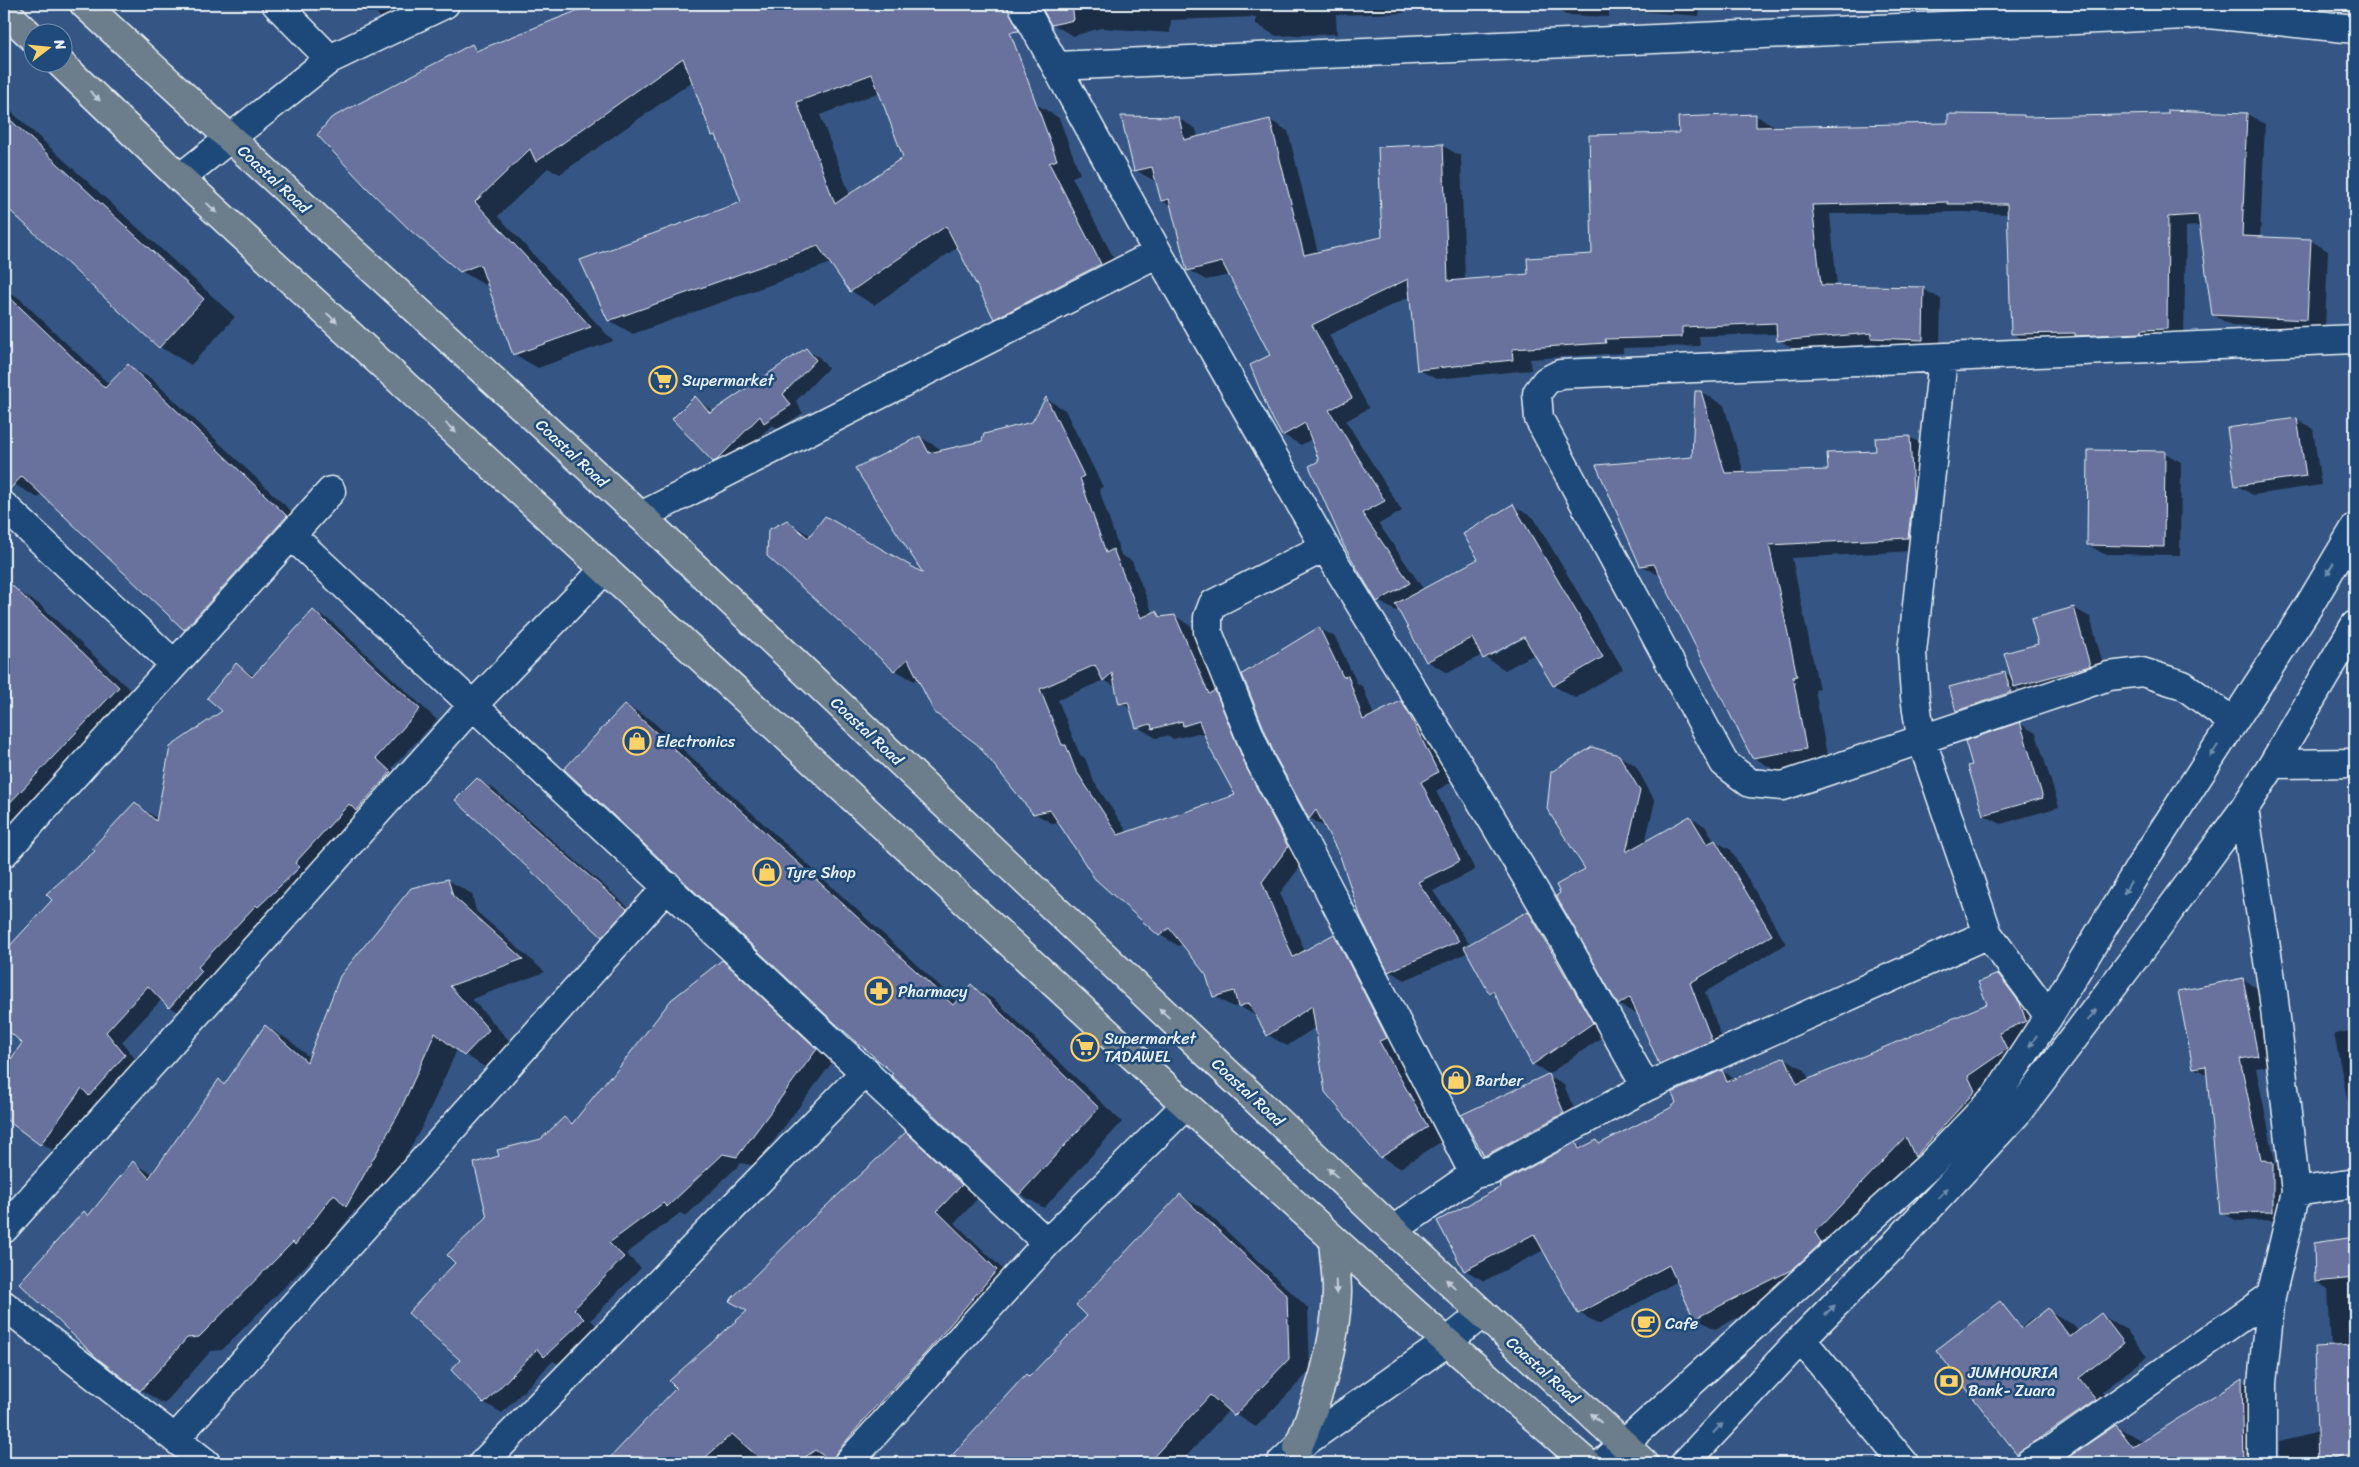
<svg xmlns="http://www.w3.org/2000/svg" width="2359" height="1467" viewBox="0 0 2359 1467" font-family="Sriracha,sans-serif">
<rect width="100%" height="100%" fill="#355684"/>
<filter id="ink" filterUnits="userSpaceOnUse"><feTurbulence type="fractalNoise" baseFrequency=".02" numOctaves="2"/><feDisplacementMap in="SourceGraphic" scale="10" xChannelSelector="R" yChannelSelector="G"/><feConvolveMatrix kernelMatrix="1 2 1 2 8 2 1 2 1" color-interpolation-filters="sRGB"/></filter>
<g filter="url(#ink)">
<path fill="#0007" fill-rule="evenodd" d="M369,4H451L399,28L380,17Z
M598,4H989L1025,108L1036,104L1059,118L1080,174L1072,177L1124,278L1018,332L995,318L958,247L874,305L851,291L831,263L633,334L609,320L742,203L718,138L713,135L693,81L560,174L548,168L498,216L613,341L538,368L514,354L488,283L485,285L461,271L472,46L481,51ZM880,92L905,158L850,195L820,115Z
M1041,4H1404V13L1336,15L1337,34L1276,36L1256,24V17L1171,20L1170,33L1101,28L1073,36L1052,24Z
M1550,4H1700L1699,16L1609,9V17L1566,15L1550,6Z
M2265,4H2355V7L2340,5L2338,18L2280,12Z
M4,105L235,317L191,365L160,347L4,203Z
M2247,114L2265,124L2260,238L2310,240L2328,251L2325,329L2231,325L2213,315L2200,226L2186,227L2184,338L2031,344L2013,334L2008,214L1964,212L1830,214L1837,286L1923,289L1941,299L1940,350L1891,348L1882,343L1796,350L1779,340L1778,334L1699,336L1700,346L1623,348V353L1530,359L1531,370L1436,379L1418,369L1411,296L1329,335L1369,408L1346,421L1402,511L1379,524L1424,590L1479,560L1513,506L1534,518L1623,669L1575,698L1554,686L1535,654L1505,670L1482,655L1448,673L1427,661L1399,610L1396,611L1378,601L1312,439L1301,445L1283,435L1272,356L1230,275L1206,280L1188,270L1173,207L1162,201L1157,179L1153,180L1135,170L1178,118L1196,129L1198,138L1270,120L1288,131L1318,253L1384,238L1443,146L1461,156L1465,281L1529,275L1593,255L1680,134L1755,115L1773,125V128L1950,124L2024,116L2027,118ZM1529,633L1530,635L1494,655V652Z
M4,290L19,298L110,385L128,366L152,379L311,530L209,643L185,629L42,494L38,498L14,484L4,474Z
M806,350L819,357L828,368L796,401L803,413L778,429L772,425L727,468L714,461L695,398L714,412Z
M1701,392L1724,405L1744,474L1830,472L1910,437L1933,451L1931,550L1792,558L1819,689L1815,690L1828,761L1776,771L1753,757L1662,577L1641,565L1693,458Z
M1047,399L1065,410L1103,487L1099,489L1121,555L1132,561L1153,614L1156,612L1165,618L1175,616L1194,628L1307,858L1280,893L1305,951L1334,935L1353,946L1447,1138L1400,1168L1381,1157L1316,1027L1287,1046L1268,1035L1258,1017L1239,1006L1233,1007L1214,996L1208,974L1183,943L1179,946L1160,935L1060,823L1053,824L1034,813L979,744L919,677L914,681L895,670L787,521L811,536L927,577L920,437L939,448L941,452L983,442L1032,423ZM1104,680L1116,687L1121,703L1132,709L1137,727L1156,738L1166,736L1173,739L1198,733L1206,735L1237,795L1128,833L1094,782L1085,758L1080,755L1058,700Z
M2297,420L2313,429L2321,485L2253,495L2236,485Z
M2089,451L2165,453L2181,462L2180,555L2104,554L2088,545Z
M15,590L39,604L142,701L4,851V601Z
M2074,608L2090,617L2106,675L2031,696L2016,687L2019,697L1965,715L1957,710L2005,673L2012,677Z
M314,611L331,621L437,720L392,768L408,783L187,1017L170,1007L162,999L122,1042L141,1066L107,1105L97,1100L58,1154L4,1117V1071L24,1043L4,1026V965L9,959L4,954L97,851L135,804L157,818L224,711L236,665L255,676Z
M1319,628L1335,637L1357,683L1363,687L1374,716L1401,702L1417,711L1453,781L1436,791L1475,870L1433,891L1470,945L1528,913L1545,922L1608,1033L1549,1074L1533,1064L1497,996L1490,992L1469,952L1405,980L1389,971L1341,856L1326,828L1310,818L1276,756Z
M626,705L650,719L957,1002L971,986L995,1000L1122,1122L1044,1208L1020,1194L893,1075L894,1073Z
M2020,724L2036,733L2059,807L2001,824L1984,815L1970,767Z
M1619,756L1635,765L1655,801L1645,843L1690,817L1705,826L1715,841L1731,850L1786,944L1705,992L1726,1049L1676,1072L1660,1063L1638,1011L1635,1013L1619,1005L1557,896L1587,869Z
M478,780L494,789L642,919L618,945L602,936Z
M448,880L472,894L476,911L545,972L472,999L512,1044L488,1069L457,1050L422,1127L370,1219L355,1210L319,1257L316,1255L222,1350L211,1351L164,1404L141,1390L98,1357L84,1213L89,1216L133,1163L153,1174L219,1081L226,1085L265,1026L289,1040L310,1058Z
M722,962L740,972L834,1060L755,1166L741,1163L686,1216L680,1213L626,1254L641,1268L591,1320L601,1330L563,1366L553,1361L502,1413L485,1403L453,1370L462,1360L457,1263L488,1218L500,1157L541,1141L564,1118L573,1124L612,1079Z
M1998,975L2018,987L2039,1016L1935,1167L1917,1157L1834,1243L1813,1280L1715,1329L1695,1318L1678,1281L1599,1324L1579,1313L1544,1250L1484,1281L1465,1270L1503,1187L1576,1144L1584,1148L1597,1141L1602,1144L1678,1104L1722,1071L1736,1079L1785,1058L1805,1070L1809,1080L1988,1005Z
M2243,979L2259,989L2274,1065L2256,1068L2276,1166L2289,1174V1220L2237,1221L2221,1212L2208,1075L2194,1068Z
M2355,1030V1137L2334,1034Z
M1548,1076L1564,1085L1580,1123L1501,1164L1485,1155Z
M906,1134L926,1145L980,1196L955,1223L1016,1282L838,1463L834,1461L831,1463H606L749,1311Z
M1181,1196L1202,1208L1308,1308L1310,1371L1256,1427L1229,1410L1180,1463H949L1026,1375L1030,1378L1089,1315Z
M2355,1238V1463H2279V1442L2318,1432L2331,1347L2328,1289L2316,1282L2315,1244Z
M2048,1310L2072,1324L2079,1332L2101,1315L2125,1328L2147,1357L2102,1392L2119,1414L2090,1435L2066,1421L2023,1325L2032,1319L2035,1321Z
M2242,1380L2273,1398L2275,1463H2085L2080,1451L2116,1426L2144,1442Z"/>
<path fill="#67729c" stroke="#e8f1f8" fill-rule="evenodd" d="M594,4H1006L1019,31L1010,32L1057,160L1049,163L1101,264L994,319L946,226L850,292L818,246L608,321L580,260L741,202L716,135L712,136L683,58L536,162L530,149L475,202L591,327L513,355L480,264L460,272L411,231L368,189L317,135L331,118L472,44L476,51ZM872,74L903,157L835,204L797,102Z
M1040,4H1072L1074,20L1051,25Z
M2168,110L2247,113L2242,236L2311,239L2307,320L2212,315L2198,215L2168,217L2167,329L2142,330L2141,333L2075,336V333L2011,334L2007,204H1948V202L1812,205L1821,285L1924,287L1923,340L1871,338L1872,333L1777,341L1776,323L1682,327V337L1605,339L1606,343L1512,349L1513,360L1417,370L1408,279L1312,325L1352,398L1329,410L1385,501L1362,513L1410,583L1377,602L1344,546L1309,466L1319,461L1305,423L1282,436L1269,412L1250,365L1270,355L1222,262L1187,271L1169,199L1161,201L1152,167L1134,171L1121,116L1179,117L1184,140L1270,119L1304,255L1382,237L1378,147L1443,144L1448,281L1528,274L1527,258L1592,254L1589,135L1679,133L1678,117L1756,114V127L1948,123V114L2024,115V117L2168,114Z
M4,114L204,299L159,348L4,205Z
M4,292L105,388L128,364L287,516L184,630L22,476L8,491H4Z
M806,348L816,360L783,394L791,405L764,423L760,416L717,460L713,462L672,419L695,396L710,413Z
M1695,391H1701L1725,473L1828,470L1827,453L1876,451L1875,438L1910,436L1913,494L1908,538L1769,545L1797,676L1793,677L1806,749L1752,758L1654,564L1640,566L1596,465L1692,457Z
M1046,397L1084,476L1080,478L1106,553L1113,549L1141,618L1156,611L1160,617L1175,615L1209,694L1215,690L1247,769L1288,847L1262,882L1293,957L1334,934L1387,1038L1379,1041L1428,1127L1380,1158L1325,1092L1312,1006L1267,1036L1249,1003L1238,1007L1234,991L1213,997L1206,975L1169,928L1159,936L1095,879L1050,810L1033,814L978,745L934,712L908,659L894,671L767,556L768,530L787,520L808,538L825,516L923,573L855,468L920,436L929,453L982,441L984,434L1032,422ZM1095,665L1103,681L1112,673L1119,704L1128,702L1136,728L1151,724L1152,729L1182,721L1183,726L1199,721L1209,747L1235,795L1118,835L1075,769L1066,745H1062L1040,689Z
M2297,418L2306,476L2235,486L2227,428Z
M2088,450L2165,451L2164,547L2087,545Z
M1513,504L1603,657L1553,686L1524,637L1483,659L1472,638L1426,662L1395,604L1478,559L1463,534Z
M4,578L119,687L4,809Z
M2074,607L2090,666L2014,687L2004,653L2038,644L2031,619Z
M313,610L420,709L376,758L391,772L356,811L349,804L295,863L300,867L258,907L256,905L198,967L202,971L169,1008L148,986L106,1032L125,1055L89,1096L82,1088L40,1145L4,1118V1069L22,1043L4,1027V952L52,900L46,894L95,851L92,848L135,802L156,821L170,747L222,711L207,698L236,663L252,677Z
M1319,627L1343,677L1348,676L1363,720L1401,701L1409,714L1438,772L1421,782L1460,861L1418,882L1459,941L1388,972L1361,918L1340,856L1316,810L1309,819L1275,756L1242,674Z
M2005,672L2011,692L1956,711L1949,687Z
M625,704L953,1005L971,984L1099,1108L1019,1195L891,1075L893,1073L836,1024L564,769Z
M2020,722L2043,798L1983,815L1968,766L1972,765L1965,741Z
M1592,747L1619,755L1640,791L1626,852L1690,816L1707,844L1715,840L1772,935L1690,983L1712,1041L1659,1064L1630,997L1618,1005L1556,896L1560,893L1556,885L1585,869L1547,809L1551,772Z
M477,778L627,909L602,937L455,800Z
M448,879L453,896L523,959L450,986L489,1030L464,1056L435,1033L399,1113L346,1207L334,1194L295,1245L293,1242L199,1337L187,1338L140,1391L97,1358L19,1283L84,1211L88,1216L133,1161L149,1178L219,1079L224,1085L265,1025L307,1062L340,976L411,888Z
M1528,911L1593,1023L1532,1065L1493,991L1489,993L1464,947Z
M722,960L817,1049L737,1157L723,1154L667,1207L663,1203L609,1243L624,1257L574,1309L584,1319L544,1357L537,1349L484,1404L451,1370L460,1360L408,1313L455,1263L447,1255L487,1217L474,1163L499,1156L497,1150L541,1139L564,1117L572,1124L610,1076L611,1078L671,1000Z
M1998,974L2020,1003L2026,1021L1999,1033L2007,1049L1968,1076L1975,1091L1915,1157L1906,1137L1815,1232L1821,1243L1793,1269L1694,1319L1669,1265L1578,1314L1534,1234L1464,1271L1437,1221L1501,1187L1500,1184L1576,1142L1579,1149L1597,1140L1599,1144L1670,1108L1676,1103L1672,1093L1722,1070L1727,1082L1785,1057L1797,1084L1987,1004L1978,982Z
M2243,978L2258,1056L2240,1059L2261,1159L2273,1163V1212L2220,1213L2206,1066L2193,1068L2178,991Z
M1548,1074L1564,1113L1484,1156L1461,1115Z
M906,1132L962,1185L937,1211L997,1270L923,1356L869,1414L836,1453L833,1462L815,1450L797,1463H765L732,1434L699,1463H605L676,1388L669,1381L747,1311L729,1301L811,1220Z
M1180,1194L1287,1295L1289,1359L1234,1416L1210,1395L1148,1463H945L1026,1374L1029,1377L1087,1316L1076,1305Z
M2355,1237V1278L2315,1282L2314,1243Z
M2000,1301L2022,1329L2048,1308L2070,1337L2101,1313L2124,1343L2079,1378L2096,1400L2017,1454L1936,1350Z
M2355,1345V1453L2318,1463L2314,1347Z
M2242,1378L2244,1463H2059L2116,1425L2133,1447Z"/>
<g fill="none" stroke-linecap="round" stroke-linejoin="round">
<g stroke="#e8f1f8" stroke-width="31">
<path id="minor" d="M276,4L330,59
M1022,4L1158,253L1325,547L1490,816L1569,949L1646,1087
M1056,66L2208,14L2355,29
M180,178L330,59L445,4
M1943,358L1912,653L1915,696L1921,738L1988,934L2049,1016
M4,506L173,663
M641,516L1158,253
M291,535L1047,1243
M1325,547L1213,604L1208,617V632L1261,763L1326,884L1474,1174
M2233,722L2183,685L2142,672L2109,676L1783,786L1750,783L1724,763L1539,419L1537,393L1546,381L1560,374L2355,339
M2273,764L2355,763
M2244,809L2273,992L2296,1192L2271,1296L2262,1383V1463
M4,853L331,491
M2296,1192L2355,1183
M4,1229L473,705L605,569
M1393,1230L1474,1174L1492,1170L1646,1087L1988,934
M4,1305L206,1463
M1801,1339L1904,1463
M175,1439L668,886
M483,1463L866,1071
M848,1463L1047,1243L1186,1105
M1281,1463L1298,1447L1447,1342L1482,1314
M1603,1463L1931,1164L1996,1096L2049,1016L2144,860L2310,604L2355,528
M1685,1463L1801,1339L1898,1241L2017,1113L2139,952L2244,809L2273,764L2355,625
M2029,1463L2058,1446L2271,1296"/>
</g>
<g stroke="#e8f1f8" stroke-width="31">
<path id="highway" d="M84,4L641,516L1393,1230L1644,1463
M4,10L32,37
M59,62L180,178L1186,1105L1447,1342L1587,1463
M1298,1447C1319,1396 1336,1347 1337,1292C1337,1275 1334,1256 1333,1239"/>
</g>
<use href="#minor" stroke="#1f4a7a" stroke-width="28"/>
<use href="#highway" stroke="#6c7d8c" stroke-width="28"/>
</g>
<defs><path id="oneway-solid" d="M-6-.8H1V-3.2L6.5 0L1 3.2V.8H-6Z" transform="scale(1.25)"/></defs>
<g fill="#c3ced8">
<use href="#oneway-solid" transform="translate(95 96) rotate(43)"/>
<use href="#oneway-solid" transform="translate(212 208) rotate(43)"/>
<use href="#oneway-solid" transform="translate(332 318) rotate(43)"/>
<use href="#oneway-solid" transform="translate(451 428) rotate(43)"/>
<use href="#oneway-solid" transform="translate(1164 1013) rotate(-137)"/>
<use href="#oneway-solid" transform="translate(1333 1173) rotate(-137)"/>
<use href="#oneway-solid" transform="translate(1451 1284) rotate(-137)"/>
<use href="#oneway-solid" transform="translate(1336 1287) rotate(88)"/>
<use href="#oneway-solid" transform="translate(1596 1418) rotate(-138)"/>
</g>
<g fill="#6f8dac">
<use href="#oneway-solid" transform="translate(2330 569) rotate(121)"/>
<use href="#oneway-solid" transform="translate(2214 751) rotate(123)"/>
<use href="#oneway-solid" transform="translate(2127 888) rotate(121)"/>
<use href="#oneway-solid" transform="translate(2092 1015) rotate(-53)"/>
<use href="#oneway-solid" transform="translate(2033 1041) rotate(124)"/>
<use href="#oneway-solid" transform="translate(1943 1193) rotate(-47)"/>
<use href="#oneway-solid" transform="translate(1830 1310) rotate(-45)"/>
<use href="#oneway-solid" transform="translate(1718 1428) rotate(-47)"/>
</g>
</g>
<defs>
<g id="supermarket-ring" transform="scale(1.4375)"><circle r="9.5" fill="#1f4a7a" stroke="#ffd166" stroke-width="1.5"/><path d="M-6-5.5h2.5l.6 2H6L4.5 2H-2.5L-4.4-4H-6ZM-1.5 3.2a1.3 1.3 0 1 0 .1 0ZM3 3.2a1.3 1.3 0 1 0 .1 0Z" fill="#ffd166"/></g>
<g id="shop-ring" transform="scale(1.4375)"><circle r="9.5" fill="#1f4a7a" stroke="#ffd166" stroke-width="1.5"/><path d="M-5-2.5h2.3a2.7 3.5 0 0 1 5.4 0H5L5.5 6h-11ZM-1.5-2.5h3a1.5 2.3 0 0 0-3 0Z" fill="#ffd166"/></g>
<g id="pharmacy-ring" transform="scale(1.4375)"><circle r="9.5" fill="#1f4a7a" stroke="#ffd166" stroke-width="1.5"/><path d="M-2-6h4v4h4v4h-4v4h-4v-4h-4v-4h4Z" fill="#ffd166"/></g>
<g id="cafe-ring" transform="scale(1.4375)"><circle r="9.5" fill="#1f4a7a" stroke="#ffd166" stroke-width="1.5"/><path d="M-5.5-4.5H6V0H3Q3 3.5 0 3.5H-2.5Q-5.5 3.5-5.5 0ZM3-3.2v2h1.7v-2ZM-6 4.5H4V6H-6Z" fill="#ffd166"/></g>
<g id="bank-ring" transform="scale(1.4375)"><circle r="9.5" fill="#1f4a7a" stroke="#ffd166" stroke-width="1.5"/><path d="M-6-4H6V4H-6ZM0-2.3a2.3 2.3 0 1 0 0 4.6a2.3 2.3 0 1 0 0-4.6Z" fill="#ffd166"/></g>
</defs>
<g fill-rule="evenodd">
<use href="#supermarket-ring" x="663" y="380"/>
<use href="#shop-ring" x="637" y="741"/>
<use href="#shop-ring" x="767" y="872"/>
<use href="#pharmacy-ring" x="879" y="991"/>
<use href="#supermarket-ring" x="1085" y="1047"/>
<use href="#shop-ring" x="1456" y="1080"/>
<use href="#cafe-ring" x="1646" y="1323"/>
<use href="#bank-ring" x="1949" y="1381"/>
</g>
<g text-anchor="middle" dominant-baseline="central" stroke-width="5" stroke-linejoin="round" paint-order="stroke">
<g font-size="16" fill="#e8f1f8" stroke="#1f4a7a">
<text transform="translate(274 179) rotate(43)">Coastal Road</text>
<text transform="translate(572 453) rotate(43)">Coastal Road</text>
<text transform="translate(867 731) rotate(43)">Coastal Road</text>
<text transform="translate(1248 1092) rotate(43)">Coastal Road</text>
<text transform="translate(1543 1370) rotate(42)">Coastal Road</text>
</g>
<g font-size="16" fill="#e8f1f8" stroke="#1f4a7a" text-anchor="start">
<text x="682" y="380">Supermarket</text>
<text x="656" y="741">Electronics</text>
<text x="786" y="872">Tyre Shop</text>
<text x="898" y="991">Pharmacy</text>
<text x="1104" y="1038">Supermarket<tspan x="1104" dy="18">TADAWEL</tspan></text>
<text x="1475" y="1080">Barber</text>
<text x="1665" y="1323">Cafe</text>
<text x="1968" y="1372">JUMHOURIA<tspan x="1968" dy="18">Bank- Zuara</tspan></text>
</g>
</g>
<rect width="2359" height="1467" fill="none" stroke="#1f4a7a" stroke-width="20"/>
<rect x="10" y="10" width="2339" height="1447" fill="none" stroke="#e8f1f8" stroke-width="2" filter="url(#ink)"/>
<g transform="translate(48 48) rotate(74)"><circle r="24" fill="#1f4a7a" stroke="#6f8dac"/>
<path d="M0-4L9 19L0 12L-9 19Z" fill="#ffd166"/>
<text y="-8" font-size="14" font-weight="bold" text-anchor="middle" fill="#e8f1f8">N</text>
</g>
</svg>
